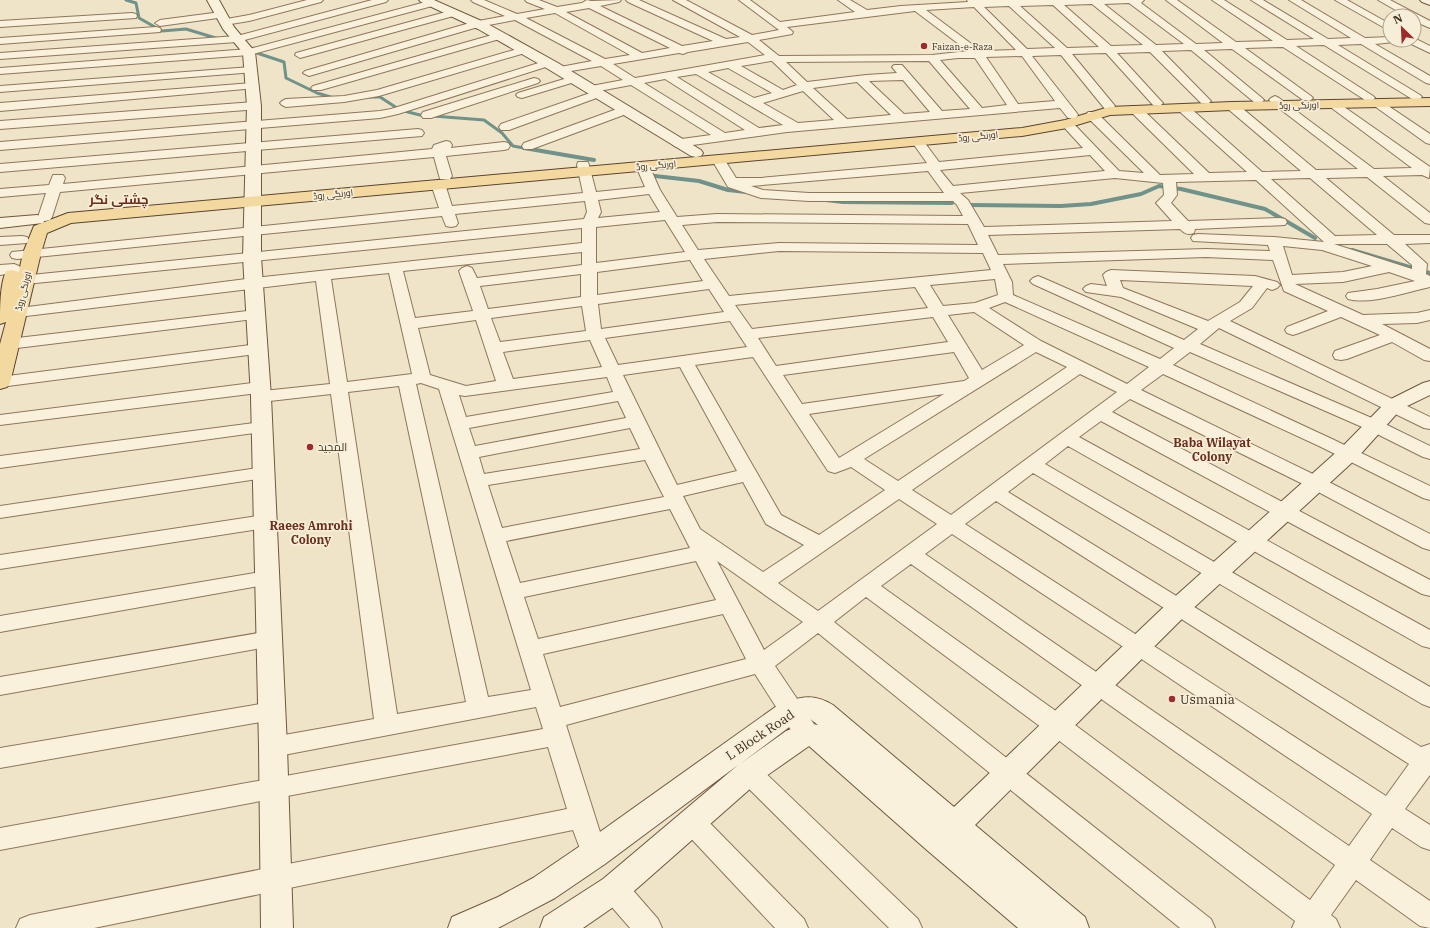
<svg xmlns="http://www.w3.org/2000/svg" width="1430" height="928" viewBox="0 0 1430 928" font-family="'IBM Plex Serif',Cairo,serif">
<rect width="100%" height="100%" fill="#f0e4c8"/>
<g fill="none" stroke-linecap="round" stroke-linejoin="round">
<path stroke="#6f938a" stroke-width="3" d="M126,0L136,3L139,18L162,31L186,29L219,39
M257,53L284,62L286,78L317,93L334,98
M368,97H380L400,110L420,115L484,120L502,133L513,146L529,149"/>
<path stroke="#6f938a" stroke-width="4" d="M524,148L594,160
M655,176L699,181L728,190L746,192
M826,200L843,202L952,203
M970,205L1061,206L1091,204L1141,194L1159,186L1181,189L1265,209L1315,238
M1352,250L1430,273"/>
<g stroke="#8d765c" stroke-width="2">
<path id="street" d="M307,0H323L321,2L249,21L225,25L220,22L221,20L249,15Z
M372,0H388L386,2L237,42L0,59V53L237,36Z
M433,0L438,3L436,5L249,55L0,74V68L249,49Z
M471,0H484L517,14L545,9L527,2L525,0H539L557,7L582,3L587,0L591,1L621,0L619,2L600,6L682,46L713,41L628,2L626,0H639L726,39L740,37L673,0H686L752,35L779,30L739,0H750L780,22L855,12L838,0H850L867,10L901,6L968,2L967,0H1144L1141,3L1196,44L1223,43L1166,0H1177L1236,42L1273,41L1212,0H1224L1287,40L1314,39L1251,0H1263L1328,39L1351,38L1289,0H1301L1365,38L1390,37V40H1395L1394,42L1375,44L1430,76V84L1426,83L1361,44L1338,45L1420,95L1422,97L1420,99H1412L1324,45L1296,46L1373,96L1375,98L1373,100L1381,101L1430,134V144L1426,143L1373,105L1371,103L1373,101L1365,100L1283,47L1245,48L1311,96L1313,98L1311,100H1303L1232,49L1204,50L1262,98L1264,100L1262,102H1254L1191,50L1162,51L1209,99L1211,101L1209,103H1201L1150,52L1117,53L1161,101L1163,103L1161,105H1153L1106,53L1072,54L1115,106L1113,109H1105L1061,55L1032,56L1076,112L1078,115L1076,118H1068L1060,108L787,132L678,147L674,146L672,143L674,140L711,135L631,85L599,91L604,94L602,96L509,130H501L499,127L501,124L593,92L586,91L584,89L586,87L623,80L601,66L559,73L555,72L553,70L555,68L592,61L515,20L478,27L309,76L303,73L305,71L473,22L505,16L473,2ZM1129,3L1184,44L1156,45L1104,4ZM1092,4L1143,45L1111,46L1064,5ZM1053,5L1099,47L1067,48L1020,6ZM1009,6L1055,48L1027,49L984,7ZM974,7L1016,50L981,51L926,10ZM589,8L670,48L642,53L566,12ZM915,11L968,51L932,55L779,56L759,40L792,34L793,32L787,27ZM555,13L630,55L605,59L526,18ZM748,42L765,55L635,78L613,64L679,53L683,54L688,52ZM1022,56L1055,101L1018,104L986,57ZM958,58H975L1007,105L982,108L940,60ZM771,61H772L797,85L783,90L741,66ZM929,61L970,109L942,111L902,65H894L892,67L897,73L866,75L807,82L786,62ZM728,68L772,93L754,98L708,72ZM696,74L783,125L759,128L677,77ZM665,79L745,130L725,133L644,83ZM903,80L930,112L904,114L869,81ZM857,82L891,115L847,119L813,88ZM803,91L834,120L798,123L763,103Z
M1335,0H1347L1390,24V31Z
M1378,0H1390L1430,21V28L1414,21V16H1406Z
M453,10L458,13L457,15L300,58L295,55L296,53Z
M221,12L226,15L225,17L160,26L155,23L160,20Z
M132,13L136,14L137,16L136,18L0,27V21Z
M156,27L160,28L161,30L160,32L0,44V38Z
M499,33L504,36L503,38L321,90H313L311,88L313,86Z
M1414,38L1430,46V53L1407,42L1406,40H1414Z
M524,47L529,50L528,52L379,96L344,102L286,107L282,105L280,103L282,101L286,99L344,96L377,90Z
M548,60L552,61L553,63L552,65L398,114L380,118L0,150V142L380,111L391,109Z
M251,67L257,70L255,72L0,92V86Z
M574,76L578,77L580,79L578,81L522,98L518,97L516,95L518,93Z
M534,78L538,79L540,81L538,83L431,118H423L421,115L423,112Z
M252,83L256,84L258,86L256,88L0,111V103Z
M1275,96L1279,98L1374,169L1412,168L1329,106L1327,104L1329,102H1337L1430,167L1429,178L1422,175L1383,176L1430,213V224L1425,223L1367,177L1326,178L1394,235H1430V243L1405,244L1427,264L1426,274L1430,276V287C1407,292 1371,305 1348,299L1346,296L1348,293L1377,289L1415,281L1389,272L1343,282L1295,284L1363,315L1417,313L1430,310V320L1417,323L1382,324L1430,349V361L1424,360L1392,342L1347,359L1341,360L1335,359L1333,355L1335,351L1380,335L1341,317L1299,333L1293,335L1287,333L1285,330L1287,327L1328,311L1284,291L1273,260L1206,257L1003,264L1012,282L1013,295L1160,359L1174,348L1033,284L1030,281L1033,278L1038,276L1043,278L1184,340L1198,329L1121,297L1086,292L1083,289L1086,286L1091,284L1107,286L1103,275L1106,272L1111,270L1255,276L1277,282L1280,285L1277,288L1272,290L1267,288L1252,308L1230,321L1430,417V429L1424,428L1219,328L1200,344L1381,422L1430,446V459L1423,457L1369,430L1190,352L1173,365L1332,439L1430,486V500L1423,498L1319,446L1163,374L1141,390L1323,479L1430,534V550L1423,548L1309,487L1130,399L1112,412L1430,580V596L1422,594L1101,421L1079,437L1430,630V648L1422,646L1068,446L1045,464L1430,687V707L1422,704L1033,473L1008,492L1421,747L1430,744V775L1405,809L1430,825V850L1421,847L1392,828L1370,860L1430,901V928L1420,926L1356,880L1331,915L1336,919L1340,928H1292L1295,921L1049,733L866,597L834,622L1211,919L1215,928H1180L818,633L775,666L816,727L819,734L816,741L807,744L798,741L755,674L566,725L607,854L603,862L594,866L585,862L573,830L94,928H16L20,919L30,915L567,809L548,747L0,850V828L543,729L536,707L273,757L264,754L261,747L264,740L273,737L374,719L331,394L261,402L255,401L252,397L255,393H258L0,425V415L260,382L266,383L269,387L266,391H263L330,384L316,281L18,317L12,315L10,312L12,309L254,278L582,243V228L26,284L21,282L18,279L21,276L584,219L587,212L585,201L455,214L458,223L456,226L451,227L446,226L442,216L17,259L12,258L10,255L12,252L439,208L431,184L433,181H443L445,184L452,206L583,193L577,165L578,162H588L589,165L596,192L645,187L636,166L638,163H648L660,190L677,217L717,214L963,216L957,205L953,201H809L761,198L728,187L712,160L713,157H723L736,178H760L927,163L912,142L914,139H922L939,162L1083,148L1061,124L1063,121H1071L1119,171L1144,173L1088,118L1086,115L1088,112H1096L1160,175L1194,174L1131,112L1129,109L1131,106H1139L1209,173L1247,172L1179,111L1177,108L1179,105H1187L1262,172L1301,171L1228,109L1226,106L1228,103H1236L1316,170L1358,169L1271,102L1269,100L1271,98ZM1090,155L1105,171L953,186L940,170ZM928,171L944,193H809L763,190L751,186ZM1115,178L1163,183L1164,195L1156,203L1172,221L984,227L968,200L960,193ZM1310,178L1377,235L1335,236L1271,179ZM1256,180L1324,242L1274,237L1198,234L1193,235L1191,238L1193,241L1268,245L1270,251L1206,249L998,255L988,235L1180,229C1185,234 1188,235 1194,233L1195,229L1285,225L1287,222L1285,219L1280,218L1188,221L1171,203L1177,195L1176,182ZM649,194L660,212L598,218L601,212L598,200ZM665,220L685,252L596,263V227ZM717,222L968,224L978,245L779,243L698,250L682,225ZM1334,244H1387L1412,265V269ZM1283,246L1322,250L1372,266L1343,272L1292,275ZM779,251L983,253L991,270L729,296L704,259ZM582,252V265L477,278L472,268L467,266L462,268L459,271L473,311L415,318L403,271ZM690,260L703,281L597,295V272ZM389,273L412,374L347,382L331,279ZM581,274V297L488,309L480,286ZM995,279L998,295L975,303L943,306L930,285ZM1120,280L1253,286L1240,302L1208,321L1123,288ZM915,287L928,308L752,329L735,305ZM709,289L724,312L601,329L598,304ZM1005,302L1149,367L1127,384L1041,341L989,308ZM582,306L586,331L500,342L491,318ZM974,312L1024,345L982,370L948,315ZM933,317L948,342L776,366L758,338ZM476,320L496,381L466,386L430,375L418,328ZM730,321L747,347L618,365L605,338ZM590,340L602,367L513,379L503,352ZM954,352L969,378L964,381L802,404L783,375ZM1036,352L1067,367L898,481L864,459ZM753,357L828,471L835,473L851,467L885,490L819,535L781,515L695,365ZM680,367L737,471L677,485L623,375ZM1080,374L1117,392L951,515L912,490ZM607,377L613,392L466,417L459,395L465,396ZM421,383L439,389L531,690L488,697L416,384ZM399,386L466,702L397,714L348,392ZM944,394L839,458L809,414ZM618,401L626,418L475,446L469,428ZM630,428L640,449L484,474L479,457ZM645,460L664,497L502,528L488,485ZM743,482L766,524L804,545L763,572L700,529L683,496ZM899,499L937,524L818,611L778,583ZM996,501L1409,764L1386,796L965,524ZM670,509L690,548L520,583L506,541ZM952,534L1131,652L1372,814L1349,846L925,554ZM696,561L716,600L538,639L524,597ZM717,561L803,622L764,650ZM911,564L1335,865L1310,900L1067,719L881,586ZM723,614L746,659L560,707L543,654Z
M254,102L258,103L260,106L258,109L0,129V121Z
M625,106L629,107L631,110L629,113L532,149H524L522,146L524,143Z
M418,129L422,130L424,133L422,136L0,172V164Z
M446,141L450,142L452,145L451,148L504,142L508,143L510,146L508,149L504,150L446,156L452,176L450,179H440L434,157L60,192L52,217L50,220L45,221L40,220L38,217L46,193L0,197V189L49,185L53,175H63L65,178L63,184L432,149L434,145Z
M22,236L27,237L29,240L27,243L0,245V237Z
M14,264L19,266L22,269L19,272L0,275V265Z
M256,310L262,312L264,315L262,318L9,349L3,348L1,344L3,340L9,339Z
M258,344L264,345L266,349L264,353L0,387V377Z
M262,422L268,423L271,427L268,431L0,468V456Z
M264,467L271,469L274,473L271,477L0,518V506Z
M265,515L272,517L275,522L272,527L0,569V555Z
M267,571L275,573L278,578L275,583L0,632V616Z
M270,631L278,633L281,639L278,645L0,695V677Z
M272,702L280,704L284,711L280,718L272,720L0,768V748Z
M749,763L758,766L918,919L922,928H889L740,780L736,773L740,766Z
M693,812L702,815L804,919L808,928H775L684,831L680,823L684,815Z
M614,877L624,880L658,919L662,928H630L604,898L600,889L604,880Z"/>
</g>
<g stroke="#6f573f" stroke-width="2">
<path id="secondary" d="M207,0H219L234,27L255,52L261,106V257L271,397L287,747L293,928H261L259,747L251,397L243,257L247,106L243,53L223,29Z
M419,0H434L486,23L558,63L701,150L703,153L701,156L696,157L691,156L548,69L478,29L421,2Z
M1420,0H1430V5L1422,2Z
M37,215L43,217L45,220L43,223L0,228V218Z
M1430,381V395L1401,409L1357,458L1188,613L975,825L1085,917L1089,928H1018L928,851L809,746L759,781L625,899L583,928H540L544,917L603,879L738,765L605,864L555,898L498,928H448L452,917L498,897L533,878L583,844L781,703C802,697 813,693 833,705L954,807L1170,601L1341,448L1387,401L1423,383ZM809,718L818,725L807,723L786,731L740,764L800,719Z"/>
</g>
<g stroke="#5b4430" stroke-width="2">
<path id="primary" d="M1430,98V106L1232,110L1110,115L1067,128L1022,136L71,223L47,233L41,253L10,383L7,387L0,389V344L6,322L0,324C0,307 0,285 6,271L12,270L19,272L23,253L34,226L68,213L1022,128L1065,120L1109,107L1232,102Z"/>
</g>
<use href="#street" fill="#faf1dc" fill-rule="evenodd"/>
<use href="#secondary" fill="#faf1dc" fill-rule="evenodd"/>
<use href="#primary" fill="#f3d9a0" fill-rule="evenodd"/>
</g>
<g fill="#9e2a2b" stroke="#f7eed8" stroke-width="1.5">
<circle cx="924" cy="46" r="4"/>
<circle cx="310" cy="447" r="4"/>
<circle cx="1172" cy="699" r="4"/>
</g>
<g text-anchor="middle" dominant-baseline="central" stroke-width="3.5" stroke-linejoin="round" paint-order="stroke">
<g font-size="9" fill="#3d2e20" stroke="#f7eed8" text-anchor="start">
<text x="932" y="46">Faizan-e-Raza</text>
</g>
<g font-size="9" fill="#3d2e20" stroke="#f7eed8">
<text transform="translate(1299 105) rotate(-1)">اورنگی روڈ</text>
<text transform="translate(978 136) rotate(-6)">اورنگی روڈ</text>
<text transform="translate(656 165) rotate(-5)">اورنگی روڈ</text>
<text transform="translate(333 194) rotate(-6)">اورنگی روڈ</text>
<text transform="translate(23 291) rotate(-76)">اورنگی روڈ</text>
</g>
<g font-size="11" fill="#3d2e20" stroke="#f7eed8" text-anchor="start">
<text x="318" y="447">المجید</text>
</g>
<g font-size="12" font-weight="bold" fill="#6b2e1e" stroke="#f7eed8">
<text x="1212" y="442">Baba Wilayat<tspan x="1212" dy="14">Colony</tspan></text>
<text x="311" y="525">Raees Amrohi<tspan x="311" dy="14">Colony</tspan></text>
</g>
<g font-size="13" font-weight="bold" fill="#6b2e1e" stroke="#f7eed8">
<text x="119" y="199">چشتی نگر</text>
</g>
<g font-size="13" fill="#3d2e20" stroke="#f7eed8" text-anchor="start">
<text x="1180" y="699">Usmania</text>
</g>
<g font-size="13" fill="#3d2e20" stroke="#f7eed8">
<text transform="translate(760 735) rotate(-34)">L Block Road</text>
</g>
</g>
<g transform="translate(1402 28) rotate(336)"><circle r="19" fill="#f7eed8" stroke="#ada18e"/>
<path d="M0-3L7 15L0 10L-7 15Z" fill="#9e2a2b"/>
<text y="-6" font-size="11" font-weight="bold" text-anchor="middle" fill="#3d2e20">N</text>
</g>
</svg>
